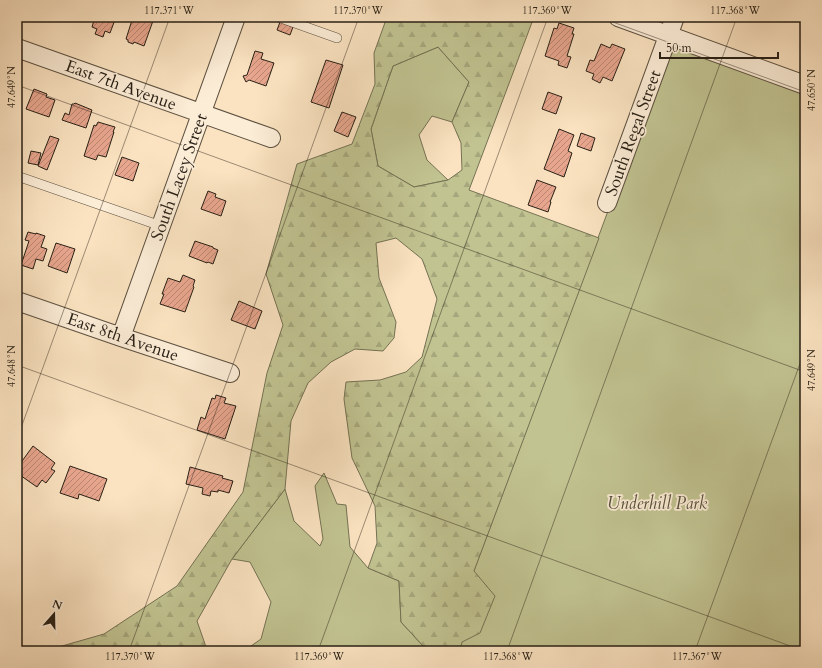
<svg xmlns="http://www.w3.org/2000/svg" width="822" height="668" viewBox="0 0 822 668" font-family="Cardo,serif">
<defs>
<pattern id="forest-firs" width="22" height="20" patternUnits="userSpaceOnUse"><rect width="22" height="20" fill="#c1c391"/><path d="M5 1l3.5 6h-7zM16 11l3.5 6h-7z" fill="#a6a77c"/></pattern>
<pattern id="building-hatch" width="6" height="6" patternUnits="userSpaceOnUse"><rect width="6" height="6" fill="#e8a68e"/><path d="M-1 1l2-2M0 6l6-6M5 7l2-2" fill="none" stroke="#bc8773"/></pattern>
</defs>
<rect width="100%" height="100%" fill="#fbe3c1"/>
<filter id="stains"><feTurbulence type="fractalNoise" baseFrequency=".005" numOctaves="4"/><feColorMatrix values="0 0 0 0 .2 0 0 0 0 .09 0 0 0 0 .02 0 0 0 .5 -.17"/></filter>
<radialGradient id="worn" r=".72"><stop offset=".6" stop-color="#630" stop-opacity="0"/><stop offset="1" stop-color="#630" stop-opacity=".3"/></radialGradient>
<path fill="#c1c391" stroke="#747254" d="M671,42L805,92V651H444Z
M438,47L469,82L452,122L432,116L419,135L427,160L448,180L414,187L378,166L371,129L393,66Z
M324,473L337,504L346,505L350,547L368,568L399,581L401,622L424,647L423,651H244L261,639L271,602L250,562L232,559L285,489L294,521L320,546L323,539L315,486Z"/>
<path fill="url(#forest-firs)" stroke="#747254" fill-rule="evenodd" d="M387,17H534L469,190L599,238L474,571L495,596L480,633L462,642L460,651H423L424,647L401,622L399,581L368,568L377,543L375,506L352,458L344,399L346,382L380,380L406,372L422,357L437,299L422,259L396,238L376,243L379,278L396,322L394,338L383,351L355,349L331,362L308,383L291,421L285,489L232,559L197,621L206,647L211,651H17L48,650L104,634L177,586L243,492L267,373L283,325L266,274L297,164L352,144L375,84L374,53ZM438,47L469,82L452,122L461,143L462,170L448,180L414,187L378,166L371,129L393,66Z"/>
<path fill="url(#building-hatch)" stroke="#282016" d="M95,17H116L110,33L105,31L103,37L95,34L97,29L92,27Z
M133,17H150L154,18L144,46L134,42L133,44L128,42V40L126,39Z
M280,22L293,27L290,35L277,30Z
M559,23L574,28L572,34H574L567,56L571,57L567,68L558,65L559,61L545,56L554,28L557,29Z
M601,44L610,48L612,44L625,49L612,81L603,77L600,83L592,79L594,74L586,71L590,60L594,61Z
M255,51L263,53L261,59L274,63L266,86L249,80L246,82L243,76L247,75Z
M326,60L343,65L329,108L311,102Z
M34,89L47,94L46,97L55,100L49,117L26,109Z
M548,92L562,97L556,114L542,109Z
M75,103L92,110L86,128L62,120L65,113L69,115L72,104H74Z
M342,112L356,117L348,137L334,131Z
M98,122L115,127L113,132H114L106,157L98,155L96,160L84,156L94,125L96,126Z
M559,129L574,135L568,151L572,153L564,177L544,169Z
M581,133L595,138L591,151L577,146Z
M50,136L59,139L47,170L38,166Z
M31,151L41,153L38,165L28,163Z
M122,157L139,163L133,181L115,175Z
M537,180L556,187L550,202H551L548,212L528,205Z
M208,191L216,194L215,197L226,201L221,216L201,209Z
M28,232L36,234V233L45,236L41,247L47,249L43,261L36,259L33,269L21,265L29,241L25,240Z
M195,241L213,247V248L218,250L213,264L208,262L207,263L189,256Z
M56,243L75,249L67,273L48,266Z
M183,275L195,280L193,286L194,287L185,312L160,304L164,294H162L168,278L180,282Z
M239,301L262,311L255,329L231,320Z
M216,395L226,398L224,403L236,406L225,439L197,430L201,417L205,419L212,398L215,399Z
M33,446L55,463L51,469L55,471L46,483L42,480L37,487L17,473V468Z
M70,466L107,479L99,501L79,494L78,499L60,493Z
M190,467L223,476L222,478L233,481L229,493L218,490V492L211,491L210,496L202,494L203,488L186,484Z"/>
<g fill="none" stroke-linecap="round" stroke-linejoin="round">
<g stroke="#5d5141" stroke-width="10">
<path id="lane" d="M278,17L337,38
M17,176L161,226"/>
</g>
<g stroke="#5d5141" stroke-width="20">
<path id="street" d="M618,17L805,85
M17,48L271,138
M607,203L675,17
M17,301L121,337L230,373
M121,337L236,17"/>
</g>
<use href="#lane" stroke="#fcedd7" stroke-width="9"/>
<use href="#street" stroke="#fcedd7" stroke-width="18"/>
</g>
<path fill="none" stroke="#282016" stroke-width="1" stroke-opacity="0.45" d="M599,17L805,92M17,85L805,372M17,365L804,651M17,439L170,17M17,644L36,651M129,651L359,17M318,651L548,17M507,651L737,17M695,651L805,350"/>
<g text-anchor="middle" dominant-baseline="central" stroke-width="3.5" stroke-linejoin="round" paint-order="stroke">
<g font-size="17" fill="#282016" stroke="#fcedd7">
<text transform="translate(121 85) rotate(20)">East 7th Avenue</text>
<text transform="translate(633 133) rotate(-70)">South Regal Street</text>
<text transform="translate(179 177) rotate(-70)">South Lacey Street</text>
<text transform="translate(123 337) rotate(19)">East 8th Avenue</text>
</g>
<g font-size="17" font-style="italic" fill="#56513b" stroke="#fcedd7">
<text x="657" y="503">Underhill Park</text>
</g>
</g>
<rect width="822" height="668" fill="none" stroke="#fbe3c1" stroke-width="44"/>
<g transform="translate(54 614) rotate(20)" stroke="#fcedd7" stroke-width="3" paint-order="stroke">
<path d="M0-3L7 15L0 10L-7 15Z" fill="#282016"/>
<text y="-6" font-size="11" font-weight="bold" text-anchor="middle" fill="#282016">N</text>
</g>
<path d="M660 52v6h118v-6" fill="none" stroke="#282016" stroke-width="2"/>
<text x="666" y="52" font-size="12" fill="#282016" stroke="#fcedd7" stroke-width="3" paint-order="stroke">50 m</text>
<rect x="22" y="22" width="778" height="624" fill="none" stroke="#282016" stroke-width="1.5"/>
<g font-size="10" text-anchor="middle" fill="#282016">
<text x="169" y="14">117.371°W</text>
<text x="358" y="14">117.370°W</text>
<text x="547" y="14">117.369°W</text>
<text x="735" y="14">117.368°W</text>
<text transform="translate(11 87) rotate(-90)" y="4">47.649°N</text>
<text transform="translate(811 90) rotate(-90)" y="4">47.650°N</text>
<text transform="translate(11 366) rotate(-90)" y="4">47.648°N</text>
<text transform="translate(811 370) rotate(-90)" y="4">47.649°N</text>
<text x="130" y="660">117.370°W</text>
<text x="319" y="660">117.369°W</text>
<text x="508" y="660">117.368°W</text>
<text x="697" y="660">117.367°W</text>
</g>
<rect width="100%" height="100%" filter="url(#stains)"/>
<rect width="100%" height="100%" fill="url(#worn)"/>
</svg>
